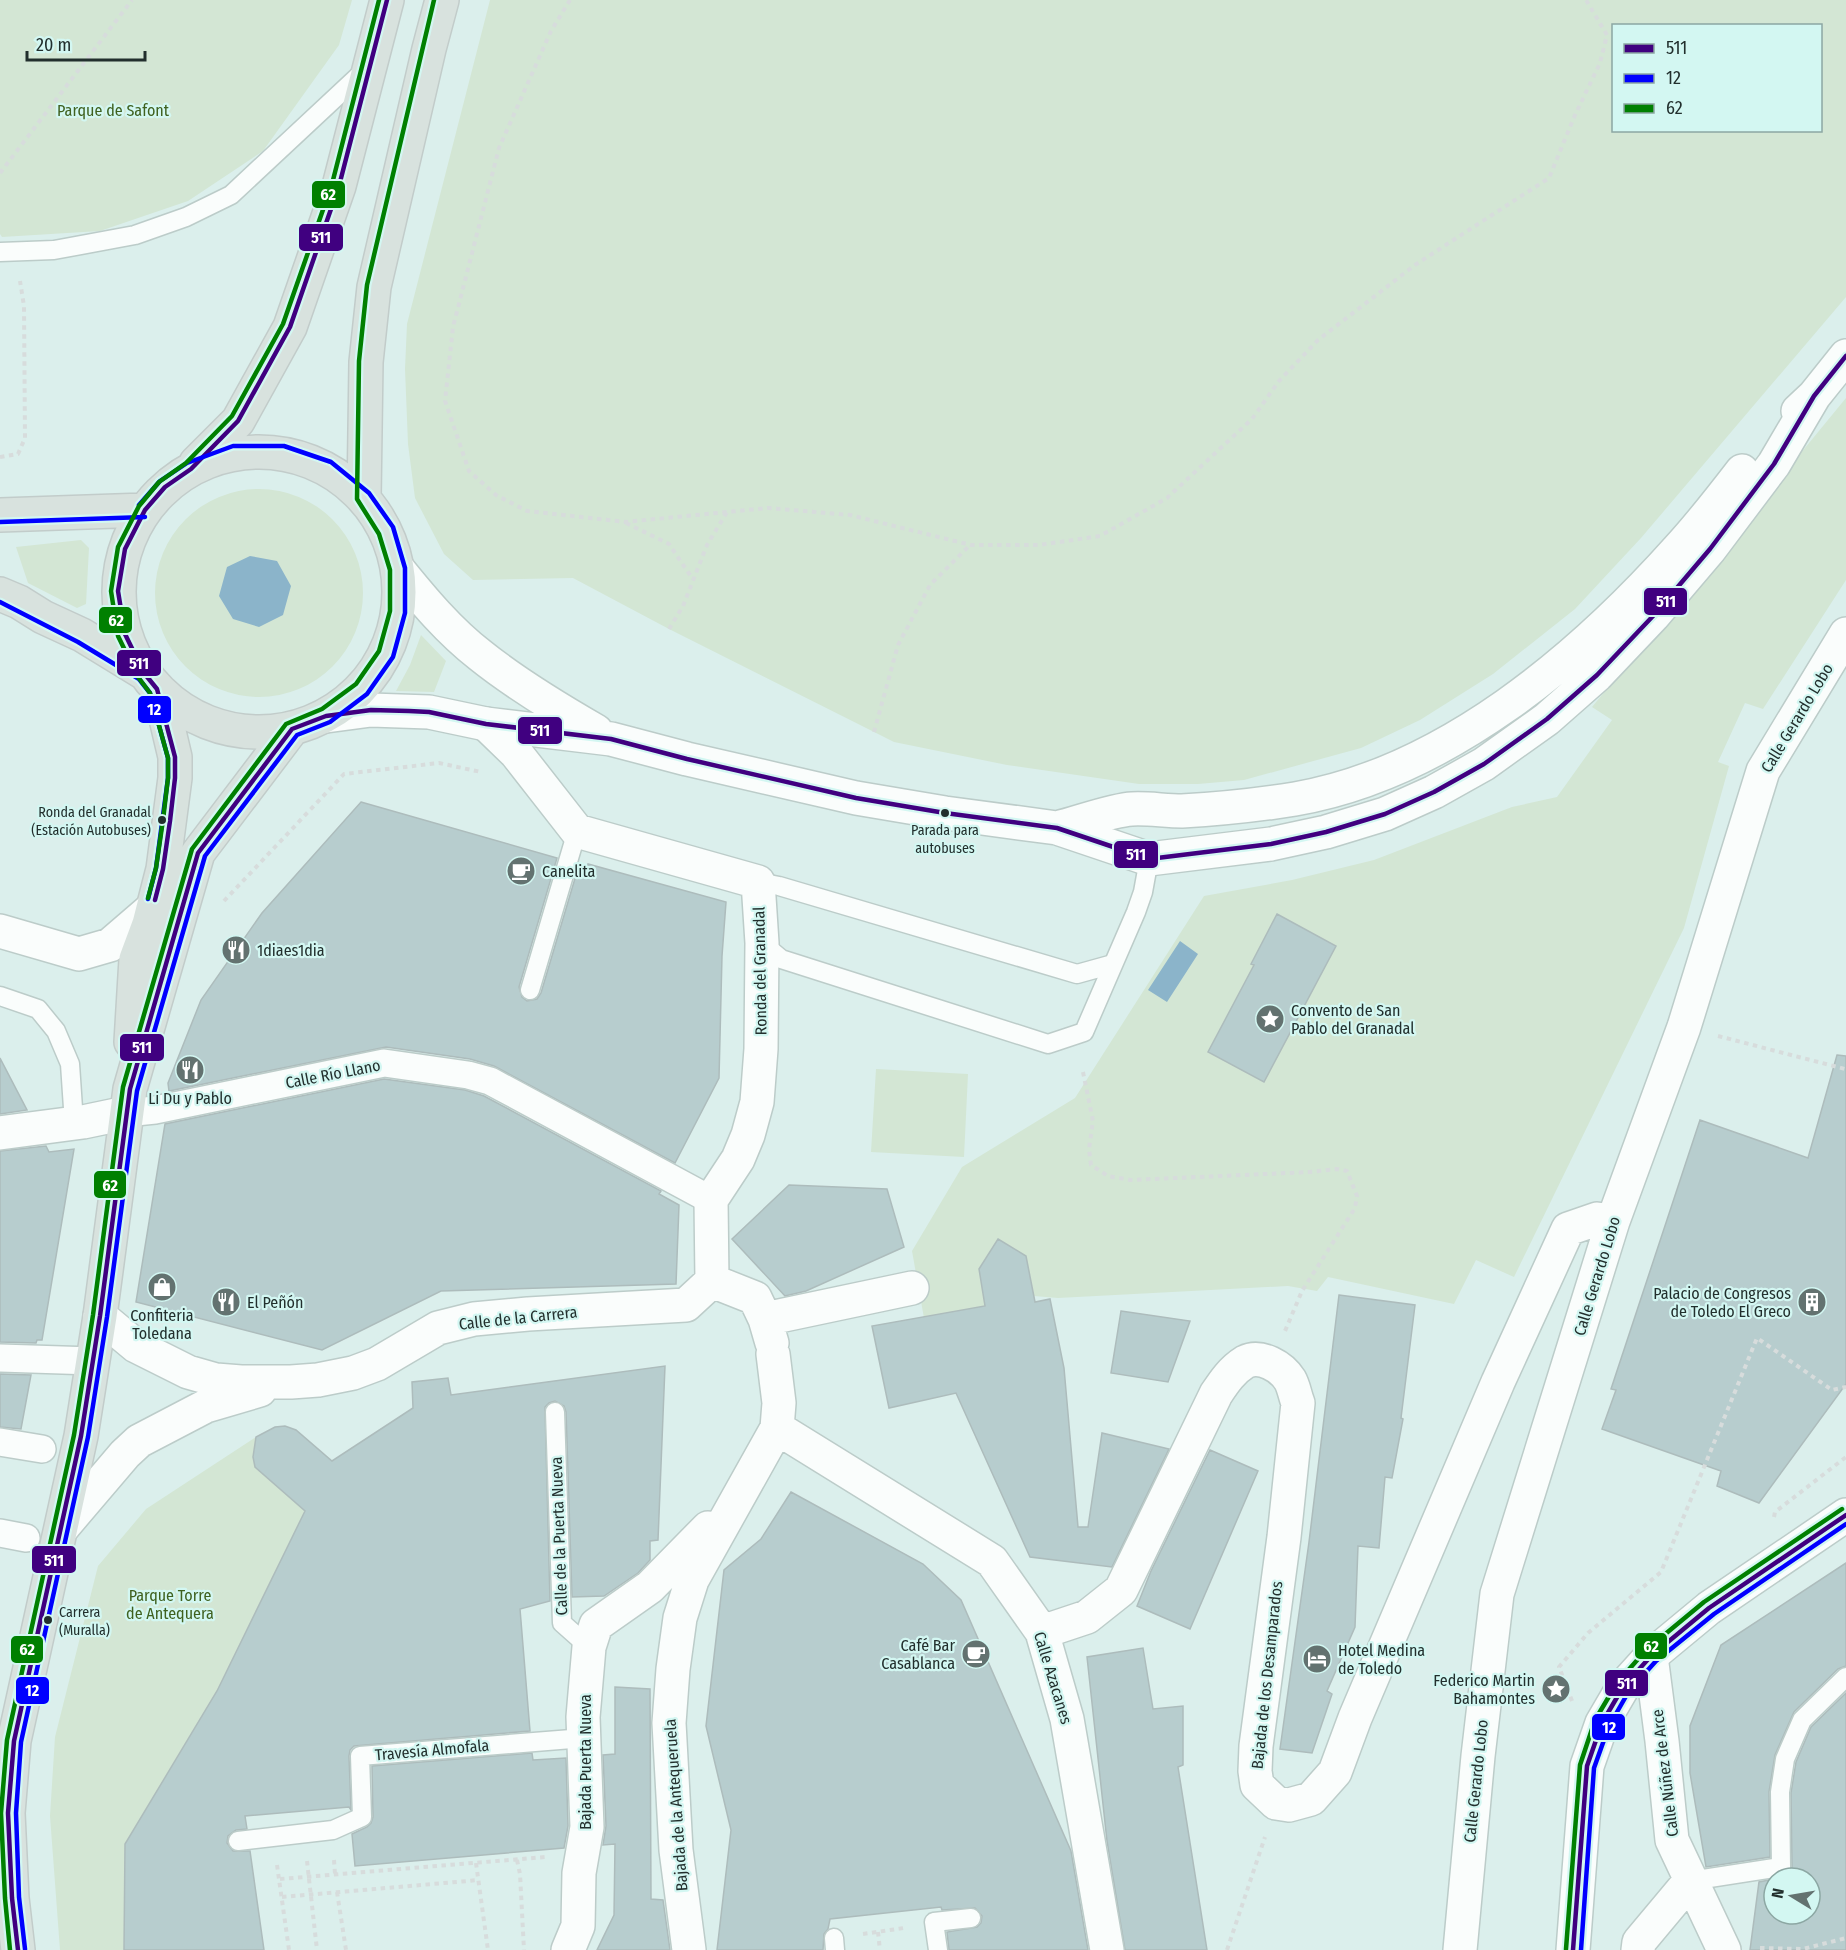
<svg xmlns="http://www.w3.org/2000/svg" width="1846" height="1950" viewBox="0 0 1846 1950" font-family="'Fira Sans Condensed',sans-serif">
<rect width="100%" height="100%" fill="#dbefec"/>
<path fill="#d3e6d4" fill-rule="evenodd" d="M0,0H352L339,45L263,151L188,201L100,231L2,237L0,234Z
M490,0H1846V297L1641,538L1575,609L1493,674L1420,720L1361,748L1244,780L1198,784H1139L1007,765L894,742L669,629L573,578L473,580L444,554L415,498L408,444L405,369L407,324ZM1614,26H1820V130H1614Z
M1846,398V580L1763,709L1745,703L1718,762L1729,766L1684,928L1514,1277L1476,1260L1454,1304L1328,1277L1317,1291L1288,1286L1058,1298L1034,1296L1026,1256L985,1306L924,1318L912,1251L962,1167L1075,1098L1204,896L1292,880L1374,860L1512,807L1557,797L1612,720L1592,707Z
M155 593a104 104 0 1 1 208 0a104 104 0 1 1-208 0Z
M81,540L89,548L86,604L77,608L28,583L16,547Z
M421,635L446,661L434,692L396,691L410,665Z
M876,1069L968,1074L964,1157L871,1152Z
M256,1437L253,1457L255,1467L305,1511L217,1691L125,1844L124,1950H60L50,1816L55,1737L98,1566L146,1509Z"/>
<path fill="#8bb4ca" d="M250,556L277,561L291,586L283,615L259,627L233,619L219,596L227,567Z
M1180,941L1198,954L1167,1002L1148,990Z"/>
<path fill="#b7cdce" stroke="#adbcbc" stroke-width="1.5" d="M361,802L557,858L519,987L522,997L527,1001L537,999L541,993L579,865L587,867L588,864L726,902L722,956L719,1078L675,1163L494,1066L470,1059L386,1047L169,1091L168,1083L201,1000L262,913Z
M1277,914L1336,946L1264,1082L1208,1052L1254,965L1251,964Z
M1837,1055L1846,1056V1384L1759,1503L1717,1486L1721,1471L1602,1429L1616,1390L1611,1389L1700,1120L1808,1158Z
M0,1058L27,1110L0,1114Z
M384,1079L465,1090L484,1096L661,1191L659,1194L679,1205L676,1284L441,1291L322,1350L136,1302L165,1124Z
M46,1146L49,1152L74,1149L42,1340H37L36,1343L0,1342V1151Z
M789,1185L887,1189L904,1247L806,1291L785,1296L732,1239Z
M998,1239L1026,1256L1035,1302L1050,1299L1064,1368L1078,1527H1088L1102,1433L1169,1449L1112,1567L1030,1557L956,1393L889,1408L872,1326L985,1306L979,1269Z
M1339,1295L1415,1305L1401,1418L1403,1419L1392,1478L1385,1477L1379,1548L1358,1546L1355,1627L1327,1691L1332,1694L1312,1753L1280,1749L1309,1542Z
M1121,1311L1190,1321L1168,1382L1111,1373Z
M665,1366L658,1540L650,1541V1560L638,1573L604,1596L572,1597L566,1412L564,1406L555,1401L549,1403L545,1407L550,1601L520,1609L530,1731L354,1746L350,1750L349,1756L351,1810L349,1807L245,1816L247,1829L236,1830L228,1836L227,1843L233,1851H250L264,1950H124L125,1844L217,1691L305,1511L255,1467L253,1457L256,1437L275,1427L285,1426L296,1430L332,1461L413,1408L412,1382L448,1378L451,1395Z
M0,1374L31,1375L21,1429L0,1427Z
M1210,1450L1258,1471L1190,1629L1137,1606L1151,1571Z
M791,1492L923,1564L961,1600L1071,1851L1088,1950H949L947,1932L977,1927L981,1923L982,1916L975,1908L942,1910L941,1907L830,1919L828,1929L824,1934L823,1950H717L731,1830L706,1726L724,1570L761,1539Z
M1846,1563V1666L1838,1669L1794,1712L1775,1755L1769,1792L1770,1857L1706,1867L1690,1773V1726L1721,1645Z
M1143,1648L1153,1709L1183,1706V1765L1178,1767L1207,1950H1125L1107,1841L1087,1657Z
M615,1687L650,1689L651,1899L663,1900L670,1950H597L614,1915L615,1844L603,1845L606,1826L603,1755L615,1754Z
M1846,1693V1950H1750L1759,1882L1774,1879V1914H1810V1878H1783L1791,1872L1792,1867L1791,1793L1796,1762L1811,1727Z
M532,1753L533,1760L566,1758L568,1826L564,1848L355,1866L352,1834L367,1827L371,1823L373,1817L372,1766Z"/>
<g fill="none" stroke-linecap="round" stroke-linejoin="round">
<g stroke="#bcccc9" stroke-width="21">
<path id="service" d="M0,252L54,250L135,235L186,217L231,195L365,70
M758,882L779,886L1077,974L1113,964
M762,943L781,959L1048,1044L1084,1032L1136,912L1143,892L1149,859
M530,990L577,831
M0,996L38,1009L56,1031L70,1064L74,1123
M555,1412L562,1623L589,1647
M238,1841L333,1830L362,1817L360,1756L584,1738
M1690,1881L1781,1867L1780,1792L1785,1759L1802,1720L1846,1677
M834,1938L835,1950
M938,1950L934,1922L971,1918"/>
</g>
<g stroke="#bcccc9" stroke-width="30">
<path id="pedestrian" d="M126,1113L155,1110L384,1063L468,1075L490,1081L711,1200
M0,1358L93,1361
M0,1442L42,1449
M0,1533L26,1538"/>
</g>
<g stroke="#bcccc9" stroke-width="36">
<path id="minor" d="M486,724L516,753L577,831L758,882L762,943L761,1049L757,1102L748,1135L738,1159L711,1200L712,1281L755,1298L765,1319L772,1343
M0,931L79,954L110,945L153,908
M0,1133L83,1122L126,1113
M100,1316L136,1346L188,1372L216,1380L241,1382H291L318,1380L353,1373L377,1364L438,1328L474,1319L528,1314L686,1305L712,1281
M765,1319L912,1288
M777,1428L992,1561L1042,1632L1067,1719L1107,1950
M62,1528L125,1454L139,1441L206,1406L260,1390
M1042,1632L1087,1617L1121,1590L1216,1394C1224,1382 1232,1370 1245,1362C1261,1354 1282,1367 1290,1380C1294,1387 1295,1396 1298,1403L1284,1537L1256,1746L1255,1771L1257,1785L1276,1803L1289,1805L1311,1799L1335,1772L1355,1718L1498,1382L1568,1229L1597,1219L1613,1221
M1651,1656L1662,1741L1672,1840L1724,1950
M568,1950L578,1926L579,1873L587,1827L583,1717L589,1647L596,1625L650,1587L708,1528
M689,1950L676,1850L669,1723L673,1669L680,1618L692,1580L777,1428L779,1403L773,1354
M1460,1950L1478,1756L1497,1594L1613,1221L1684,1027L1763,771L1846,634
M1638,1950L1639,1942L1690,1881"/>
</g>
<g stroke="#bcccc9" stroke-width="36">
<path id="tertiary" d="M1798,411L1814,396L1846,356
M398,569C423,600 449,631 480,655C516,684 556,708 596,731
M326,716L371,710L429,712L486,724L611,739L687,759L856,798L945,813L1057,828L1149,859L1271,844L1326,832L1385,814L1434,792L1484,764L1547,719L1597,675L1653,616L1710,549L1774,464L1814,396
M1057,828C1078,823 1112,810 1132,809C1148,808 1165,811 1182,811C1219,809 1258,805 1295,799C1445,773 1580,659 1679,548C1701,524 1722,497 1742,471
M1573,1950L1587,1766L1602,1723L1623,1687L1651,1656L1709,1608L1846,1515"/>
</g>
<g stroke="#c2ccca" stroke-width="36">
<path id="primary" d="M119 592a140 140 0 1 1 280 0a140 140 0 1 1-280 0Z
M196,463L238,421L290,327L339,186L387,0
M364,498L366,362L374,287L429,49L442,0
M0,515L145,510
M0,594L19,602L43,617L82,635L144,673
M131,1042L136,959L149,924L163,869L175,778V757L163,706L157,689
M18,1950L12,1898L8,1813L14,1741L81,1436L100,1316L130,1089L198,853L292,729"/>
</g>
<path stroke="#d7dcdc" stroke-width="4" stroke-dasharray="4.5 4.5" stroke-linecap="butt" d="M570,0L551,31L499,148L453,327L445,401L469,471L496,495L527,511L625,522L768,508L850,515L971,545H1039L1100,536L1167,498L1252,419L1279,381L1318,340L1415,265L1549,178L1575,115L1600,63L1607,35L1586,0
M0,173L132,0
M0,457L18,454L25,438L24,306L20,281
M626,523L669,544L692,578
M669,629L683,606L707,545L727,512
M874,732L898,645L930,585L970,545
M224,901L344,774L439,763L481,772
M1718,1036L1845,1069
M1083,1072L1093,1121L1089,1149L1091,1165L1108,1176L1130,1180L1310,1172L1337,1169L1347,1171L1357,1196L1355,1208L1302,1291L1285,1331
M1774,1517L1775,1512L1846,1457
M1572,1701L1559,1667L1588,1633L1661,1572L1757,1338L1832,1390L1846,1387
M334,1860L335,1874
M517,1860L520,1874L524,1950
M307,1861L317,1950
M476,1863L488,1950
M277,1865L289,1950
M280,1879L545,1857
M337,1892L346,1950
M282,1897L479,1880
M878,1932L880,1950
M863,1934L904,1928
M1760,1948L1803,1949L1846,1938
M1227,1950L1265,1837"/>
<use href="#service" stroke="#fafdfc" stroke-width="18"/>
<use href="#pedestrian" stroke="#fafdfc" stroke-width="27"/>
<use href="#minor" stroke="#fafdfc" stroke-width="33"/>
<use href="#tertiary" stroke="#fafdfc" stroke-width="33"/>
<use href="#primary" stroke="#d8e2de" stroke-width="33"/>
<g stroke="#d3f7f2" stroke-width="9">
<path id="bus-1" d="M155,900L163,869L170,821L175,778V757L157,689L144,673L125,634L118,591L125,549L145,510L165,487L191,469L238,421L290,327L339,186L387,0
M18,1950L12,1898L8,1813L14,1741L81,1436L100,1316L130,1089L198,853L292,729L326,716L371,710L409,711L429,712L486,724L611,739L687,759L856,798L945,813L1057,828L1149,859L1271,844L1326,832L1385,814L1434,792L1484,764L1547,719L1597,675L1653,616L1710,549L1774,464L1814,396L1846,356
M1573,1950L1587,1766L1602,1723L1623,1687L1651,1656L1709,1608L1846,1515"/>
</g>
<g stroke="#d3f7f2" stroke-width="9">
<path id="bus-2" d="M0,522L145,517
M0,602L78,642L139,679L150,693L168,758V778L156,868L148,899
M25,1949L19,1897L16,1813L21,1742L88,1437L107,1317L137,1091L205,856L297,735L330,722L367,694L393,657L405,613V568L393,527L369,493L331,462L284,446H233L187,463L160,481L139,505
M1581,1950L1594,1768L1609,1726L1629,1691L1656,1661L1714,1614L1846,1524"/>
</g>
<g stroke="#d3f7f2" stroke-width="9">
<path id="bus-3" d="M148,898L156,868L163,820L168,778V758L150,693L138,677L118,636L111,591L118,547L139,506L159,482L186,463L232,416L283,324L332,184L379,0
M1566,1949L1580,1765L1595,1720L1617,1683L1646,1650L1704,1602L1842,1509
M10,1950L5,1898L1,1813L7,1740L74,1435L93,1315L123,1087L192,849L286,724L322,709L356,684L379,651L390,611V570L379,534L357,499L359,361L367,285L434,0"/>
</g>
<use href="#bus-1" stroke="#400080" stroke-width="4.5"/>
<use href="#bus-2" stroke="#00f" stroke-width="4.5"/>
<use href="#bus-3" stroke="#008001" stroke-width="4.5"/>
</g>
<defs>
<g id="cafe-disc" transform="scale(1.5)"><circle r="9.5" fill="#637270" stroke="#d3f7f2"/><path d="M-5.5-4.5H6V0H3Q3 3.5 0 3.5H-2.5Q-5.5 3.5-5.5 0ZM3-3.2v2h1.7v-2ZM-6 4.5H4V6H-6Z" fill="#fff"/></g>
<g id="restaurant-disc" transform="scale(1.5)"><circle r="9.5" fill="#637270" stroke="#d3f7f2"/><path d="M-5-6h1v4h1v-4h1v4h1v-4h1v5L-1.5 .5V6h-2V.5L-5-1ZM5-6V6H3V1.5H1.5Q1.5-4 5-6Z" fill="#fff"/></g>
<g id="sight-disc" transform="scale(1.5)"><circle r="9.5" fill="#637270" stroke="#d3f7f2"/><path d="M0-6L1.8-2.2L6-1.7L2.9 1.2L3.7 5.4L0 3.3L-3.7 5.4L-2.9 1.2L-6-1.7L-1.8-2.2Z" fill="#fff"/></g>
<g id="shop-disc" transform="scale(1.5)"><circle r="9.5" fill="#637270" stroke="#d3f7f2"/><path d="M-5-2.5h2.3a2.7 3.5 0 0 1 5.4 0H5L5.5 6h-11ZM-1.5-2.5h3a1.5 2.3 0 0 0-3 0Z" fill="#fff"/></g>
<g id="building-disc" transform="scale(1.5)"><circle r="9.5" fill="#637270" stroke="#d3f7f2"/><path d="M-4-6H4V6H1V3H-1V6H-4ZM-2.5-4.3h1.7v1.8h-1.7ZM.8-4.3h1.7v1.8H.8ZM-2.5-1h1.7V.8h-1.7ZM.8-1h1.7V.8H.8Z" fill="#fff"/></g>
<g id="hotel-disc" transform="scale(1.5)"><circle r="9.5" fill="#637270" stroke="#d3f7f2"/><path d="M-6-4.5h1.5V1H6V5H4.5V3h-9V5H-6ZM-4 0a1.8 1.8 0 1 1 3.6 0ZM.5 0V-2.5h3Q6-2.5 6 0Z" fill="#fff"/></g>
</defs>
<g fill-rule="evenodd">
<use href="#cafe-disc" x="521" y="871"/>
<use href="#restaurant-disc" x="236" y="950"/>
<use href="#sight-disc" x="1270" y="1019"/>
<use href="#restaurant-disc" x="190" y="1070"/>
<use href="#shop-disc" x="162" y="1287"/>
<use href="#restaurant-disc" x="226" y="1302"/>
<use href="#building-disc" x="1812" y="1302"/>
<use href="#cafe-disc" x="976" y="1654"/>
<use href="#hotel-disc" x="1317" y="1659"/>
<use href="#sight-disc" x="1556" y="1689"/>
</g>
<g fill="#222f2d" stroke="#d3f7f2" stroke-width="2">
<circle cx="945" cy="813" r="5"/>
<circle cx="162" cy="820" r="5"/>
<circle cx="48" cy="1620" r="5"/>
</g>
<g text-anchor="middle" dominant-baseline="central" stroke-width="4.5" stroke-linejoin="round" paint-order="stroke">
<g font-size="14" fill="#222f2d" stroke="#d3f7f2" text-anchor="end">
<text x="151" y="812">Ronda del Granadal<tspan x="151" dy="18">(Estación Autobuses)</tspan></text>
<text x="945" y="830" text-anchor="middle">Parada para<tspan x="945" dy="18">autobuses</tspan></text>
<text x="59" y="1612" text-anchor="start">Carrera<tspan x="59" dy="18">(Muralla)</tspan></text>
</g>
<g font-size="16" fill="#3f611f" stroke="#d3f7f2">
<text x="113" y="110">Parque de Safont</text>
<text x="170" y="1595">Parque Torre<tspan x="170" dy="18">de Antequera</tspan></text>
</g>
<g font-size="16" fill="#222f2d" stroke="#d3f7f2">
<text transform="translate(1797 718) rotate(-59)">Calle Gerardo Lobo</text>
<text transform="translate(760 971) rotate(-91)">Ronda del Granadal</text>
<text transform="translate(333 1074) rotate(-11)">Calle Río Llano</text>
<text transform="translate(1597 1276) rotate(-73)">Calle Gerardo Lobo</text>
<text transform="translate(518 1318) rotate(-6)">Calle de la Carrera</text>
<text transform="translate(559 1536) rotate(-92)">Calle de la Puerta Nueva</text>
<text transform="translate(1267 1675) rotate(-84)">Bajada de los Desamparados</text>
<text transform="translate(1053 1678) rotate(73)">Calle Azacanes</text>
<text transform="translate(432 1750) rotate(-5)">Travesía Almofala</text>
<text transform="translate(585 1762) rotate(-90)">Bajada Puerta Nueva</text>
<text transform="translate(1665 1773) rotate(-97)">Calle Núñez de Arce</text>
<text transform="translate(1476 1781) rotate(-84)">Calle Gerardo Lobo</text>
<text transform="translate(676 1805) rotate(-94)">Bajada de la Antequeruela</text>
</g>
<g font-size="16" fill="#222f2d" stroke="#d3f7f2" text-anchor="start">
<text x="542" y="871">Canelita</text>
<text x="257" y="950">1diaes1dia</text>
<text x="1291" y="1010">Convento de San<tspan x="1291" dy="18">Pablo del Granadal</tspan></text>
<text x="190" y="1098" text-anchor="middle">Li Du y Pablo</text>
<text x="1791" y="1293" text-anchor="end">Palacio de Congresos<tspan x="1791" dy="18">de Toledo El Greco</tspan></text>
<text x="247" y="1302">El Peñón</text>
<text x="162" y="1315" text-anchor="middle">Confiteria<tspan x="162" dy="18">Toledana</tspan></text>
<text x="955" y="1645" text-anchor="end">Café Bar<tspan x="955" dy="18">Casablanca</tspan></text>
<text x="1338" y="1650">Hotel Medina<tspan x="1338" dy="18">de Toledo</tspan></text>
<text x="1535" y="1680" text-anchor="end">Federico Martin<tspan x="1535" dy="18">Bahamontes</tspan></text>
</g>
</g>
<g stroke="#d3f7f2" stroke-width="2">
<rect x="311" y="180" width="35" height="29" rx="6" fill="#008001"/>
<rect x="298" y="223" width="46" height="29" rx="6" fill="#400080"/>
<rect x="1643" y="587" width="45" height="29" rx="6" fill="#400080"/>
<rect x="98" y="606" width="35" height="28" rx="6" fill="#008001"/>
<rect x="116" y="649" width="46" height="28" rx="6" fill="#400080"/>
<rect x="137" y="695" width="35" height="29" rx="6" fill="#00f"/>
<rect x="517" y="716" width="46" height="29" rx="6" fill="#400080"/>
<rect x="1113" y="840" width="46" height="29" rx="6" fill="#400080"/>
<rect x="119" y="1033" width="46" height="29" rx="6" fill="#400080"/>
<rect x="93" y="1170" width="34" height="29" rx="6" fill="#008001"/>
<rect x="31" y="1545" width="46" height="29" rx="6" fill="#400080"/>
<rect x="1634" y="1632" width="34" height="28" rx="6" fill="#008001"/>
<rect x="10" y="1635" width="34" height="29" rx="6" fill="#008001"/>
<rect x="1604" y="1669" width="45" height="28" rx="6" fill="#400080"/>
<rect x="15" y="1676" width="35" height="29" rx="6" fill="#00f"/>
<rect x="1591" y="1713" width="35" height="28" rx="6" fill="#00f"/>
</g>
<g font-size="16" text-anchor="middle" font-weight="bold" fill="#fff">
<text x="328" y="200">62</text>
<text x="321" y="243">511</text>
<text x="1666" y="607">511</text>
<text x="116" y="626">62</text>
<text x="139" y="669">511</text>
<text x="154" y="715">12</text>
<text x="540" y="736">511</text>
<text x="1136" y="860">511</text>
<text x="142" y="1053">511</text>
<text x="110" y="1191">62</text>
<text x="54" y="1566">511</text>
<text x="1651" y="1652">62</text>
<text x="27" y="1655">62</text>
<text x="1627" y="1689">511</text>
<text x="32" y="1696">12</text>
<text x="1609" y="1733">12</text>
</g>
<rect x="1612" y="24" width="210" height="108" fill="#d3f7f2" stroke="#8ca7a3" stroke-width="1.5"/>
<rect x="1624" y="44" width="30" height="9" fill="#400080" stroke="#8ca7a3" stroke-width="1.5"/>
<text x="1666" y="54" font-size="18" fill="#222f2d">511</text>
<rect x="1624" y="74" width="30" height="9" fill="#0000ff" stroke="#8ca7a3" stroke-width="1.5"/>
<text x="1666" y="84" font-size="18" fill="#222f2d">12</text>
<rect x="1624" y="104" width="30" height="9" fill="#008001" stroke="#8ca7a3" stroke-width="1.5"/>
<text x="1666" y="114" font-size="18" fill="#222f2d">62</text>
<g transform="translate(1792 1896) rotate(281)"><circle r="28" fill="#d3f7f2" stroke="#8ca7a3" stroke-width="1.5"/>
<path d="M0-4.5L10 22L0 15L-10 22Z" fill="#637270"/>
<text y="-9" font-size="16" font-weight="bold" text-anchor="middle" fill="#222f2d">N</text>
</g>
<path d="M27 51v9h118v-9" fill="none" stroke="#222f2d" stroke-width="3"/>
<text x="36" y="51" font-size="18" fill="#222f2d" stroke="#d3f7f2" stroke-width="4.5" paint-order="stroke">20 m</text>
</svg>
